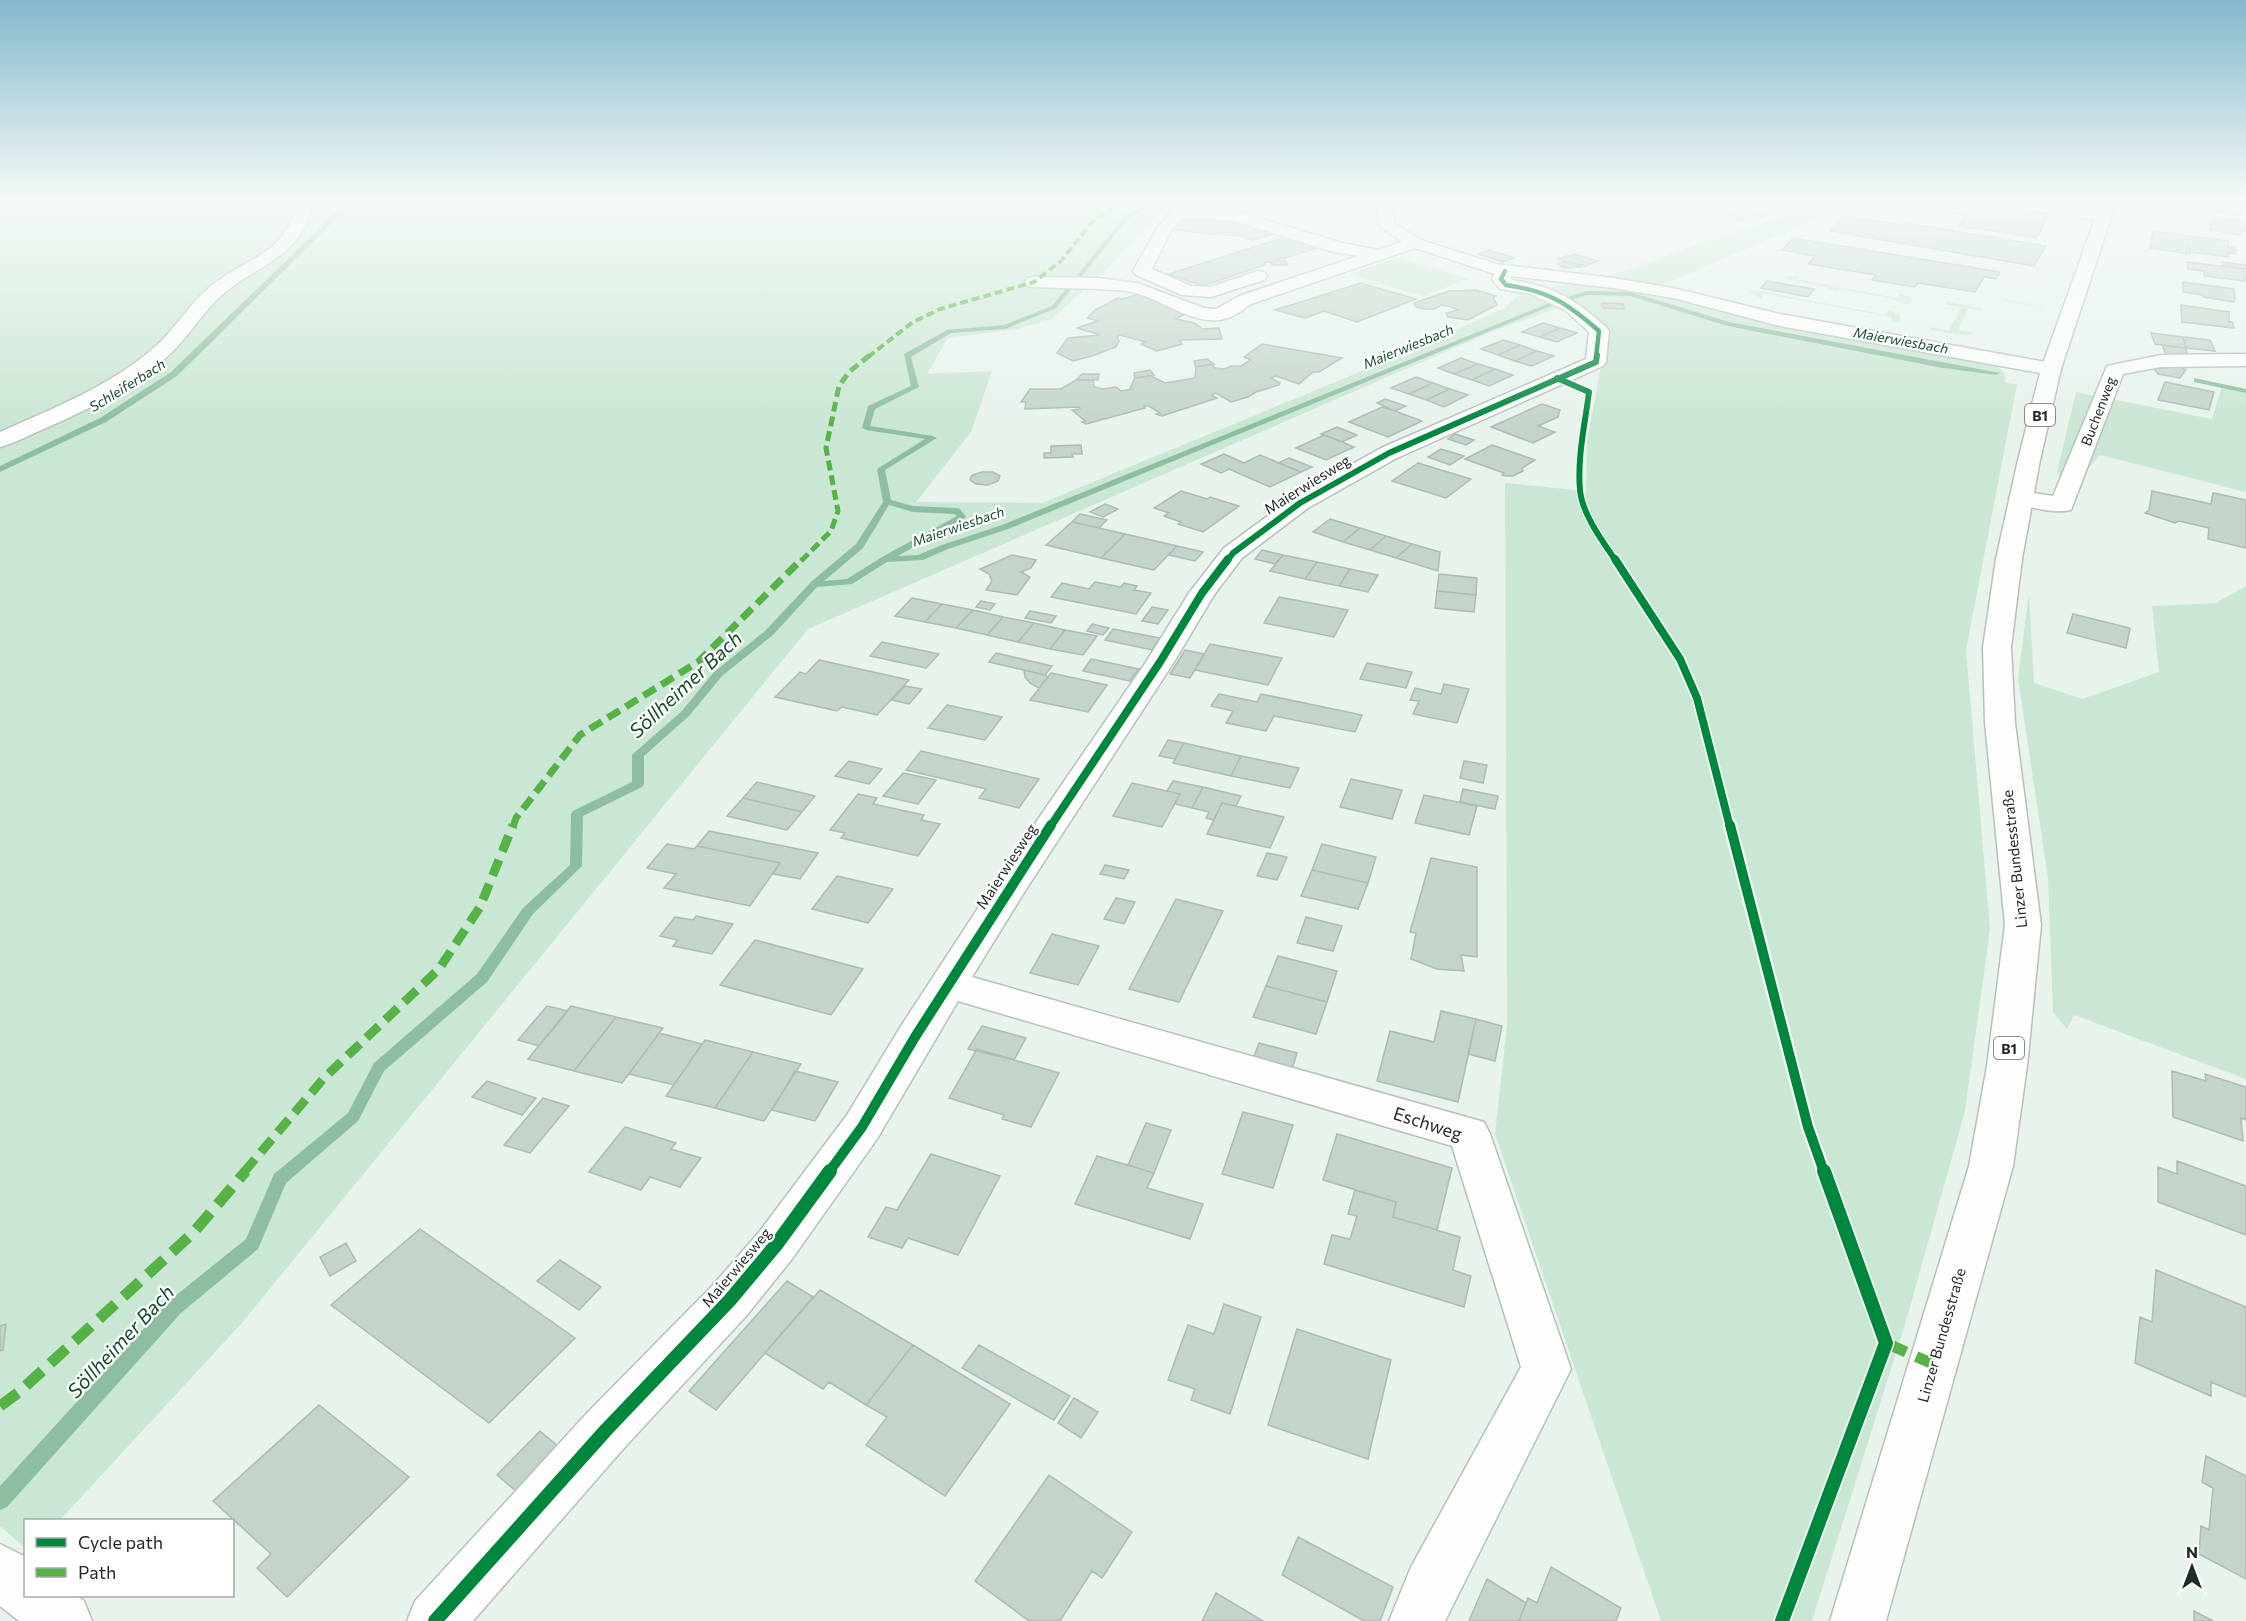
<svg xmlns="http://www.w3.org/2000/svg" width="2246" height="1621" viewBox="0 0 2246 1621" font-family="Commissioner,sans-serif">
<rect width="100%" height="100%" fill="#e8f3ec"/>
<path fill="#cae6d4" d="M0,199H1174L1105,271L1052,319L1017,329L948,338L927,374L992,371L971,432L916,502L1042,503L1362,371L1505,308L1520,294L1544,298L1552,287C1613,278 1677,298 1736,310C1823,328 1909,347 1996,365L2005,374L2006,383L2017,384L1966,650L1990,929L1965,1111L1906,1321L1812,1621H1661L1495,1134L1507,1026L1505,483L1586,491L1587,442L1607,333L1569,304L1491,332L808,629L241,1324L60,1520H26L25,1548L0,1526Z
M1831,199H1863L1663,285L1606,277Z
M1397,257L1469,279L1422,296L1350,274Z
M1788,276H1800L1796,279L1898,298L1899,293L1912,298L1911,303L1901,305L1903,301L1840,289L1836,292L1823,286L1783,279Z
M1756,290L1886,315L1888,310L1901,315L1899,323L1891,322L1892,317L1764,294L1761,298L1748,293V291Z
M1948,302L1981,308L1984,311L1968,308L1958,330L1974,333L1967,336L1931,330L1929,327L1949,331L1961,307L1944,304Z
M2222,386L2246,392V492L2100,455L2070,491L2057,472L2076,392L2212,419Z
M2246,586V1079L2074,1015L2067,1029L2053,1012L2048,878L2018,678L2029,593L2034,683L2082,699L2159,672L2152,606L2216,603Z"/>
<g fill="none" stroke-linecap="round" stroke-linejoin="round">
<path fill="#8dbea2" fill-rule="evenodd" d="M350,199H356L177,376L106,422L0,472V466L100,418L171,372Z
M1152,199H1158V202L1128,219L1056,308L1005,329L951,333L911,357L919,387L875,409L870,426L933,436L937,438L885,470L891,500L913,506L957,508L960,509L966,517L898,556L918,555L942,545L1002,525L1547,304L1586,291L1630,292L1729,322L2000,373L1996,375L1943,368L1728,326L1630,296L1587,295L1551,306L1008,529L948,549L923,560L887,562L852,584L817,587L773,635L722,676L689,716L644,756V784L642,787L583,816L582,866L533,914L487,982L384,1071L358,1121L286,1183L258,1249L181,1313L7,1507L0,1510V1486L169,1301L246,1239L274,1174L348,1113L374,1063L477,974L523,908L570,865L571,814L573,811L632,782V755L634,753L681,712L714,672L765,631L811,582L856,544L883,502L877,469L925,439L866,430L862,428L868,406L911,386L904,354L947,330L1004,325L1052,306L1124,217L1152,201ZM889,505L913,512L954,514L957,516L882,557L847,579L824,581L863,548Z
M2194,378L2246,389V393L2194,382Z"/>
</g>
<path fill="#c3d5ca" stroke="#b0b9b3" stroke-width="1.5" d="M2018,199H2075L2074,207Z
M2141,199H2176L2172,207L2138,202Z
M1953,200L2049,214L2037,238L1959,226L1966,215L1944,212Z
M2223,200L2246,203V208L2240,215L2214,211L2216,208L2207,206L2211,202L2221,203Z
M1744,208L1769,214L1754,219L1747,218L1739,221L1720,216Z
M1844,216L1905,225L1906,223L2046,246L2034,266L1830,231Z
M2215,217L2246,222V231L2242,230L2240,235L2210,230L2212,225H2210Z
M1183,218L1249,224L1277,233L1252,240L1239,236L1173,230Z
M2153,231L2189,236L2190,254L2150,248Z
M1289,236L1323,246L1285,258H1277V260L1286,261L1287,265H1272L1271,262H1265V265L1202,286L1169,274Z
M2189,236L2228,241L2229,248H2235L2236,254L2228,253L2229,257L2190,252Z
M1793,238L2000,272L1996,279L1984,277L1975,292L1918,283L1915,287L1872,280L1876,275L1808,264L1815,256L1782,250Z
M1489,250L1515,258L1503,262L1478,254Z
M1574,254L1598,261L1585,266L1558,259Z
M1563,262L1575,263L1581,267L1564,268L1558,264Z
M2187,262L2244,269L2246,281L2204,276V271L2188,269Z
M2222,262L2246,265V269L2223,266Z
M1767,281L1814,289L1808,297L1761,288Z
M2183,282L2234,289L2235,300L2234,302L2203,297V295L2183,292Z
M1361,283L1416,299L1357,322L1324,311L1305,318L1275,310Z
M1476,290L1496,296L1493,297L1497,305L1468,320L1448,317L1446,313L1458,310L1451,307L1441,305L1435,309H1424L1416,307L1414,303L1449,291Z
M1140,294L1167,303L1186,313L1176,319L1194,323L1203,329L1219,328L1222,339L1179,340L1182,344L1157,351L1141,344L1146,342L1120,335L1117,337L1119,341L1116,347L1092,356L1073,361L1057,353L1068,338L1100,335L1077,328L1098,321L1087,318L1095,310L1118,298L1122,299Z
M1602,303L1623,304L1624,309L1603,308Z
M2181,305L2229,312V322H2232L2234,328L2182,322Z
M1543,323L1560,328L1540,337L1522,332Z
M1560,328L1577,333L1557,342L1540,337Z
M2151,333L2183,337L2186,348L2155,344Z
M2183,337L2210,340L2215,351L2186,348Z
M1503,340L1520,345L1498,355L1481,349Z
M1262,344L1342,358L1319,372H1313L1299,384L1276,376L1271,378L1280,383L1279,385L1256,392L1248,397L1231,402L1216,393L1211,395L1217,398L1162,416L1156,414L1160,413L1149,406H1144L1145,408L1086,424L1082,422L1085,421L1072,410L1080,409L1079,407L1025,409L1026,402H1021L1030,389H1061L1076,380H1093L1094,387L1103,389L1116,387L1121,391L1132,389L1130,388L1135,378L1151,376L1165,383L1195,378L1196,367L1211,364L1215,368L1225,369L1231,366H1241L1251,360L1244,357Z
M1520,345L1537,351L1515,361L1498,355Z
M2162,345L2186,348L2188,358H2168Z
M1537,351L1554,356L1532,366L1515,361Z
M1461,358L1478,364L1454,374L1438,368Z
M1207,359L1214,364L1196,367L1194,361Z
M1478,364L1495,369L1472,380L1454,374Z
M2180,367L2186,370L2180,378L2158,374L2154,368Z
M1495,369L1513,375L1489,386L1472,380Z
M1150,370L1154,375L1135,378L1134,373Z
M1082,374H1099L1098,380H1076Z
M1416,377L1433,383L1409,394L1391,388Z
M2165,382L2214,392L2209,410L2158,400Z
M1433,383L1450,389L1426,400L1409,394Z
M1450,389L1468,395L1444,407L1426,400Z
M1385,399L1406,406L1395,411L1377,403Z
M1542,404L1560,410L1558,417L1538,426L1555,432L1533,443L1491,427Z
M1382,407L1395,411L1422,421L1388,437L1349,422Z
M1337,427L1357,435L1342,442L1321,434Z
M1455,434L1474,440L1466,445L1448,439Z
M1324,435L1342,442L1354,447L1326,460L1296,448Z
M1081,445L1082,454H1072L1073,457L1044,458V453H1051V446Z
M1492,445L1535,460L1522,468L1523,471L1513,476H1505L1502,475L1504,473L1465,459Z
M1441,449L1464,456L1450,465L1428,457Z
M1224,454L1244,463L1260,455L1301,472L1270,487L1229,469L1221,473L1201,464Z
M1289,458L1312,467L1301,472L1278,463Z
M1418,463L1471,479L1446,498L1392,481Z
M982,472H993L1000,476L998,481L988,485L976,484L970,480L972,475Z
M1181,491L1207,499L1210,497L1239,506L1203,532L1178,524L1181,522L1164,516L1169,513L1154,508Z
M2152,491L2211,504L2213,493L2246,500V548L2208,539L2209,528L2179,521L2175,523L2145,513L2149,510Z
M1105,504L1118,509L1103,517L1090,512Z
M1080,514L1107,520L1099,528L1072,522Z
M1330,519L1360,528L1343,542L1313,532Z
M1072,522L1099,528L1125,534L1101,558L1046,545Z
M1360,528L1386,536L1370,550L1343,542Z
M1125,534L1177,546L1154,570L1101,558Z
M1386,536L1412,544L1396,558L1370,550Z
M1412,544L1440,552L1438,571L1396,558Z
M1177,546L1203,552L1195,561L1169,555Z
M1262,550L1283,555L1275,564L1255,559Z
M1012,555L1036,560L1031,568L1021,572L1030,577L1017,595L986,590L992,581L989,574L980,569Z
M1283,555L1317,562L1305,579L1270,571Z
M1317,562L1350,569L1339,586L1305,579Z
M1350,569L1378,575L1368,592L1339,586Z
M1439,574L1477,578L1476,595L1437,591Z
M1095,582L1121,587L1124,583L1137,586L1134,590L1151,593L1136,614L1051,597L1062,583L1089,589Z
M1437,591L1476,595L1474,612L1435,608Z
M1279,597L1348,610L1334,637L1264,623Z
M912,598L942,604L925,622L895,616Z
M981,601L995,604L990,610L976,607Z
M942,604L973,610L956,628L925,622Z
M1152,607L1168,610L1158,624L1142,621Z
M973,610L1003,617L987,635L956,628Z
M1030,611L1056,616L1051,623L1025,618Z
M2073,614L2130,628L2126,648L2067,633Z
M1003,617L1034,623L1018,642L987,635Z
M1034,623L1065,630L1050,649L1018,642Z
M1092,624L1109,628L1103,635L1087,631Z
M1113,629L1160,638L1152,650L1105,640Z
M1065,630L1097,636L1083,655L1050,649Z
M882,642L939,654L926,668L870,656Z
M1210,644L1282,658L1268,685L1195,670Z
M1185,650L1204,654L1190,678L1170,674Z
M996,653L1052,666L1045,675L989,662Z
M1091,659L1139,669L1130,681L1083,671Z
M819,660L909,680L877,715L842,707L837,711L775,697L800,672L806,674Z
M1367,663L1412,672L1406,688L1360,679Z
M1024,670L1045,675L1048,677L1039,688L1030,683L1025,677Z
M1051,673L1107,685L1088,712L1030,700Z
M1444,684L1469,689L1457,723L1413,714L1419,701L1410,700L1415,688L1441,694Z
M905,686L922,689L909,704L892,700Z
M1219,694L1257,702L1261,694L1362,715L1355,732L1274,716L1266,731L1226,723L1233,711L1211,706Z
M947,705L1002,717L985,740L928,728Z
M1168,740L1184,743L1175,759L1159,756Z
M1184,743L1241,756L1231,776L1173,763Z
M921,751L1039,779L1019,808L979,798L986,789L906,770Z
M1241,756L1299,768L1290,788L1231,776Z
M849,761L882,769L869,784L835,776Z
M1464,761L1487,765L1483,783L1460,778Z
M903,773L936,780L918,804L883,796Z
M1351,779L1402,790L1392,819L1340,807Z
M1173,781L1203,787L1192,808L1175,804L1180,794L1167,791Z
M757,782L815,796L802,812L743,798Z
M1132,783L1180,794L1162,827L1113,816Z
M1203,787L1241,796L1236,806L1222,803L1214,820L1206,818L1209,812L1192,808Z
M1463,789L1498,796L1495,809L1460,802Z
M858,794L877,798L873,804L924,815L921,820L940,824L918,856L841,838L845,833L830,830Z
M1424,795L1477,806L1469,835L1415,823Z
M743,798L802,812L787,830L727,816Z
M1222,803L1284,817L1270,848L1207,834Z
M709,831L818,853L800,879L773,874L780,863L697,846Z
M667,844L694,849L697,846L780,863L750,906L664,888L676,874L647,868Z
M1322,844L1376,857L1368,883L1312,870Z
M1267,853L1287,857L1277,880L1257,876Z
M1431,858L1477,867V957L1461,955L1464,971L1437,969L1411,959L1416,933L1410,932Z
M1105,865L1129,870L1124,879L1100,874Z
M1312,870L1368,883L1358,909L1301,896Z
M837,876L893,889L868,923L812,909Z
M1116,898L1135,902L1124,924L1104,919Z
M1176,899L1223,911L1179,1002L1129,989Z
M696,916L733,924L712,954L673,946L678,940L660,936L675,917L693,920Z
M1306,917L1342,926L1333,951L1297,943Z
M1052,934L1099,946L1078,985L1030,973Z
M755,940L863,969L831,1015L720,985Z
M1278,956L1337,971L1327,1002L1266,986Z
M1266,986L1327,1002L1316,1034L1253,1017Z
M547,1006L568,1011L539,1046L518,1040Z
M571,1006L616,1017L574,1071L528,1059Z
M1441,1011L1476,1019L1458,1102L1377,1081L1390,1031L1434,1042Z
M616,1017L663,1028L622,1083L574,1071Z
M1476,1019L1502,1026L1495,1061L1468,1054Z
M982,1026L1026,1038L1014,1060L968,1049Z
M659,1033L702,1044L674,1085L629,1074Z
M705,1040L753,1052L715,1108L666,1096Z
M1259,1043L1297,1053L1292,1069L1253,1059Z
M977,1049L1059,1073L1031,1127L1002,1119L1004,1115L949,1098Z
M753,1052L801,1064L764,1121L715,1108Z
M795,1071L838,1082L815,1121L772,1110Z
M2172,1071L2206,1081L2205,1074L2246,1087V1120L2241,1118L2243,1141L2173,1117Z
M487,1081L536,1098L522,1115L472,1097Z
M543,1098L569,1106L530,1153L504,1145Z
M1243,1112L1293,1125L1273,1188L1222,1174Z
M1146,1123L1171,1130L1154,1173L1128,1165Z
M625,1127L676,1143L671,1149L701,1158L680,1187L650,1177L641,1190L589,1172Z
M1337,1134L1452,1168L1437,1230L1393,1217L1396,1202L1323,1180Z
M931,1154L1000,1176L958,1255L908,1238L902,1248L868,1237L886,1207L897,1210Z
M1097,1156L1154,1173L1147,1188L1203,1204L1190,1239L1075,1204Z
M2177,1161L2246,1186V1235L2158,1202V1167L2177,1174Z
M1355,1190L1396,1202L1393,1217L1460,1237L1453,1270L1471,1276L1464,1307L1324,1264L1332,1235L1350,1239L1357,1216L1348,1214Z
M420,1229L575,1338L489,1423L331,1305Z
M346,1243L356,1261L330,1276L320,1257Z
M560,1260L601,1287L579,1310L537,1281Z
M2156,1270L2246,1307V1397L2211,1382V1396L2135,1363L2140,1317L2152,1322Z
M787,1281L813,1297L716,1410L689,1391Z
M820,1290L913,1345L866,1405L829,1382L823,1389L765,1353Z
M1224,1304L1261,1317L1230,1414L1191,1400L1195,1389L1168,1380L1188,1325L1214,1334Z
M6,1324L3,1350L0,1351V1326Z
M1297,1329L1391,1360L1368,1459L1268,1425Z
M913,1345L1010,1404L945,1496L866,1445L887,1417L866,1405Z
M979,1345L1070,1396L1054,1420L962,1368Z
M1074,1398L1098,1412L1081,1438L1058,1423Z
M319,1405L409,1477L287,1597L257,1568L271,1554L213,1501Z
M540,1431L559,1447L516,1491L497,1475Z
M2206,1456L2246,1476V1579L2199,1554L2201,1526L2209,1530L2213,1488L2202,1482Z
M1049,1475L1132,1532L1102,1578L1092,1571L1060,1621H1029L975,1581Z
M1298,1537L1393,1587L1380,1621H1364L1282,1575Z
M1551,1567L1621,1608L1616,1621H1519L1528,1598L1537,1603Z
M1487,1579L1526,1603L1519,1621H1469Z
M1216,1593L1263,1621H1202Z
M2194,1611L2213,1621H2194Z"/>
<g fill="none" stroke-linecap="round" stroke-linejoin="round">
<g stroke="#b8c0bb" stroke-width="3">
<path id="minor" d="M298,199H314C303,258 262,261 223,294C203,311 190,335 171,353C136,386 91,408 46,428C31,434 16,443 0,447V432C54,408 111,386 156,346C176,328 190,303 211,286C250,255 287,255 298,199Z
M1181,199H1194L1190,208L1236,211L1342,243L1378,250L1402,242L1380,226L1374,199H1390L1395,224L1421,240L1496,264L1613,278L1673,288L1780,314L2051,363L2058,365L2061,369L2058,373L2051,375L1780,326L1673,298L1613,288L1511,276L1512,280C1554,286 1574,299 1606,327L1609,331L1606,362L1603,366L1397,458L1308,508L1242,558L1214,595L1174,662L1025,891L972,977L1484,1122L1490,1134L1571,1369L1445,1621H1389L1411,1567L1521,1367L1452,1146L958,1001L877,1139L792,1259L747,1315L624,1448L473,1621H407L415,1601L588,1412L713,1285L760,1231L847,1115L901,1026L999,876L1146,662L1189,593L1224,548L1292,498L1381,448L1586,359L1589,332L1565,310L1530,294L1500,289L1492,279L1495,274L1415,248L1251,304C1244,309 1237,315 1228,318C1195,329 1162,298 1131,292C1099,287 1066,289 1034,287L1028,286L1025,282L1028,278L1034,277L1098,278L1137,283L1204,308L1216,309L1239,296L1358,256L1333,252L1235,221L1183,217L1171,231L1152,269L1191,286L1210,287L1258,271L1264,272L1267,276L1264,280L1211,297L1182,295L1136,275L1133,271L1156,230Z
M1980,199H2022L2105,211L2113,216L2105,221L1987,204Z
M2231,354H2246V366L2161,367L2123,374L2071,510C2053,514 2030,507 2013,503L2009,498L2013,493L2021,491L2053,496L2107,366L2161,355Z
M0,1544L26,1557V1596H77L84,1601L92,1621H19L0,1606Z"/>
</g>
<g stroke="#b8c0bb" stroke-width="3">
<path id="major" d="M2102,199H2117L2061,369L2040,460L2022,559L2011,647L2015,723L2041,925L2027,1066L2013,1166L1886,1621H1830L1969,1166L1987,1066L2005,925L1985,723L1983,647L1996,559L2018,460L2041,369Z"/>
</g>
<path stroke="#d6d9d7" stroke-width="2" stroke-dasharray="1 2" stroke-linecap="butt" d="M2004,300L2043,307"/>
<use href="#minor" fill="#fcfdfc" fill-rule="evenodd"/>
<use href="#major" fill="#fcfdfc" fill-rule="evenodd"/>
<path stroke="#55b245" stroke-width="4" stroke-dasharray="8 4" stroke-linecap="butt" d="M868,357L913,322L940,309L1034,282L1061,261L1092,222L1125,199"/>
<path stroke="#55b245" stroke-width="5" stroke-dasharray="10 5" stroke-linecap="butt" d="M801,561L831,531L838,511L826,448L839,386L849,372L870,355"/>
<path stroke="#55b245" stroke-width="7" stroke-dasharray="14 7" stroke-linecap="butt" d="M513,827L516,818L580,735L698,662L802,559"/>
<path stroke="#55b245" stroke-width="9" stroke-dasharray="17 9" stroke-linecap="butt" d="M244,1172L324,1078L439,969L480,907L513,825"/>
<path stroke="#55b245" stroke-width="11" stroke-dasharray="22 11" stroke-linecap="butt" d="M1886,1343L1933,1364
M0,1406L19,1392L193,1233L246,1171"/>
<g stroke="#fff" stroke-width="7">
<path id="cycleway-far4" d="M1505,271L1501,279L1506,285C1549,291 1567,303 1599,331L1596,357"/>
</g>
<g stroke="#fff" stroke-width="8">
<path id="cycleway-far3" d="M1557,378L1589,392C1585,424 1577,458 1580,490C1582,514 1603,542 1616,561
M1227,561L1233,553L1300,503L1389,453L1596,362L1597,355"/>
</g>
<g stroke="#fff" stroke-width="11">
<path id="cycleway-far2" d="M1615,559L1680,659L1697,698L1730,827
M1050,827L1160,662L1202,593L1228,559"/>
</g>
<g stroke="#fff" stroke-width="14">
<path id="cycleway-far1" d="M1730,825L1808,1127L1824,1172
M829,1172L862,1127L915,1037L1051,825"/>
</g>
<g stroke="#fff" stroke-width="17">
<path id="cycleway" d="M435,1621L606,1430L730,1300L776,1245L830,1171
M1782,1621L1886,1343L1824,1171"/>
</g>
<use href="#cycleway-far4" stroke="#00873e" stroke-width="4.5"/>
<use href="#cycleway-far3" stroke="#00873e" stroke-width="6"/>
<use href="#cycleway-far2" stroke="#00873e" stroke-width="8"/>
<use href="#cycleway-far1" stroke="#00873e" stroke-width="10"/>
<use href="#cycleway" stroke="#00873e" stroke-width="14"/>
</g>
<linearGradient id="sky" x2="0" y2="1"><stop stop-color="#83b8cc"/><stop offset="0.47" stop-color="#f5faf6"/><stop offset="1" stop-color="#f5faf6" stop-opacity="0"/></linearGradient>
<rect width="2246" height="426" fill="url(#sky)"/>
<g text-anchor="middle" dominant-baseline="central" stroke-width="4.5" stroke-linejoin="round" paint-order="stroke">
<g font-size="14" font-style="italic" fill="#174a30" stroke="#fff">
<text transform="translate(1901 340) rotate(10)">Maierwiesbach</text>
<text transform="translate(1408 346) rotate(-22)">Maierwiesbach</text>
<text transform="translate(127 385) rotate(-32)">Schleiferbach</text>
<text transform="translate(958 526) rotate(-19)">Maierwiesbach</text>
</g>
<g font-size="14" fill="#232a26" stroke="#fff">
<text transform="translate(2098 411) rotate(-69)">Buchenweg</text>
</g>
<g fill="#fff" stroke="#656a67" stroke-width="1.5">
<rect x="2025" y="404" width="30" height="22" rx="4.5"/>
<rect x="1994" y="1037" width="30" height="22" rx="4.5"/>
</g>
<g font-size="14" font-weight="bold" fill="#232a26">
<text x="2040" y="415">B1</text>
<text x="2009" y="1048">B1</text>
</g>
<g font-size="15" fill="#232a26" stroke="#fff">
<text transform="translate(1307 484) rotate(-32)">Maierwiesweg</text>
<text transform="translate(2014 859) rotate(-96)">Linzer Bundesstraße</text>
<text transform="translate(1006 866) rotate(-57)">Maierwiesweg</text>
<text transform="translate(736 1267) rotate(-50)">Maierwiesweg</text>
<text transform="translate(1941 1335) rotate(-74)">Linzer Bundesstraße</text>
</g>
<g font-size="18" fill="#232a26" stroke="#fff">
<text transform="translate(1428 1123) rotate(18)">Eschweg</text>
</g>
<g font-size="20" font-style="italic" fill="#174a30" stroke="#fff">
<text transform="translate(685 684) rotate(-43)">Söllheimer Bach</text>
<text transform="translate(120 1341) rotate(-47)">Söllheimer Bach</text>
</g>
</g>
<rect x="24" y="1519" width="210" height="78" fill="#ffffff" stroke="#a7aaa8" stroke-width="1.5"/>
<rect x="36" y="1538" width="30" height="9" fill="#00873e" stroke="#a7aaa8" stroke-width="1.5"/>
<text x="78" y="1549" font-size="18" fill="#232a26">Cycle path</text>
<rect x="36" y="1568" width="30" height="9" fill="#55b245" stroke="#a7aaa8" stroke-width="1.5"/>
<text x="78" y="1579" font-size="18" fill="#232a26">Path</text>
<g transform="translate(2192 1567)" stroke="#ffffff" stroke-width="4.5" paint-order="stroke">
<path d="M0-4.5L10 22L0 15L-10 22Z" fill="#232a26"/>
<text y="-9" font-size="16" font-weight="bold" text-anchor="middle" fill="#232a26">N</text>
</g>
</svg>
